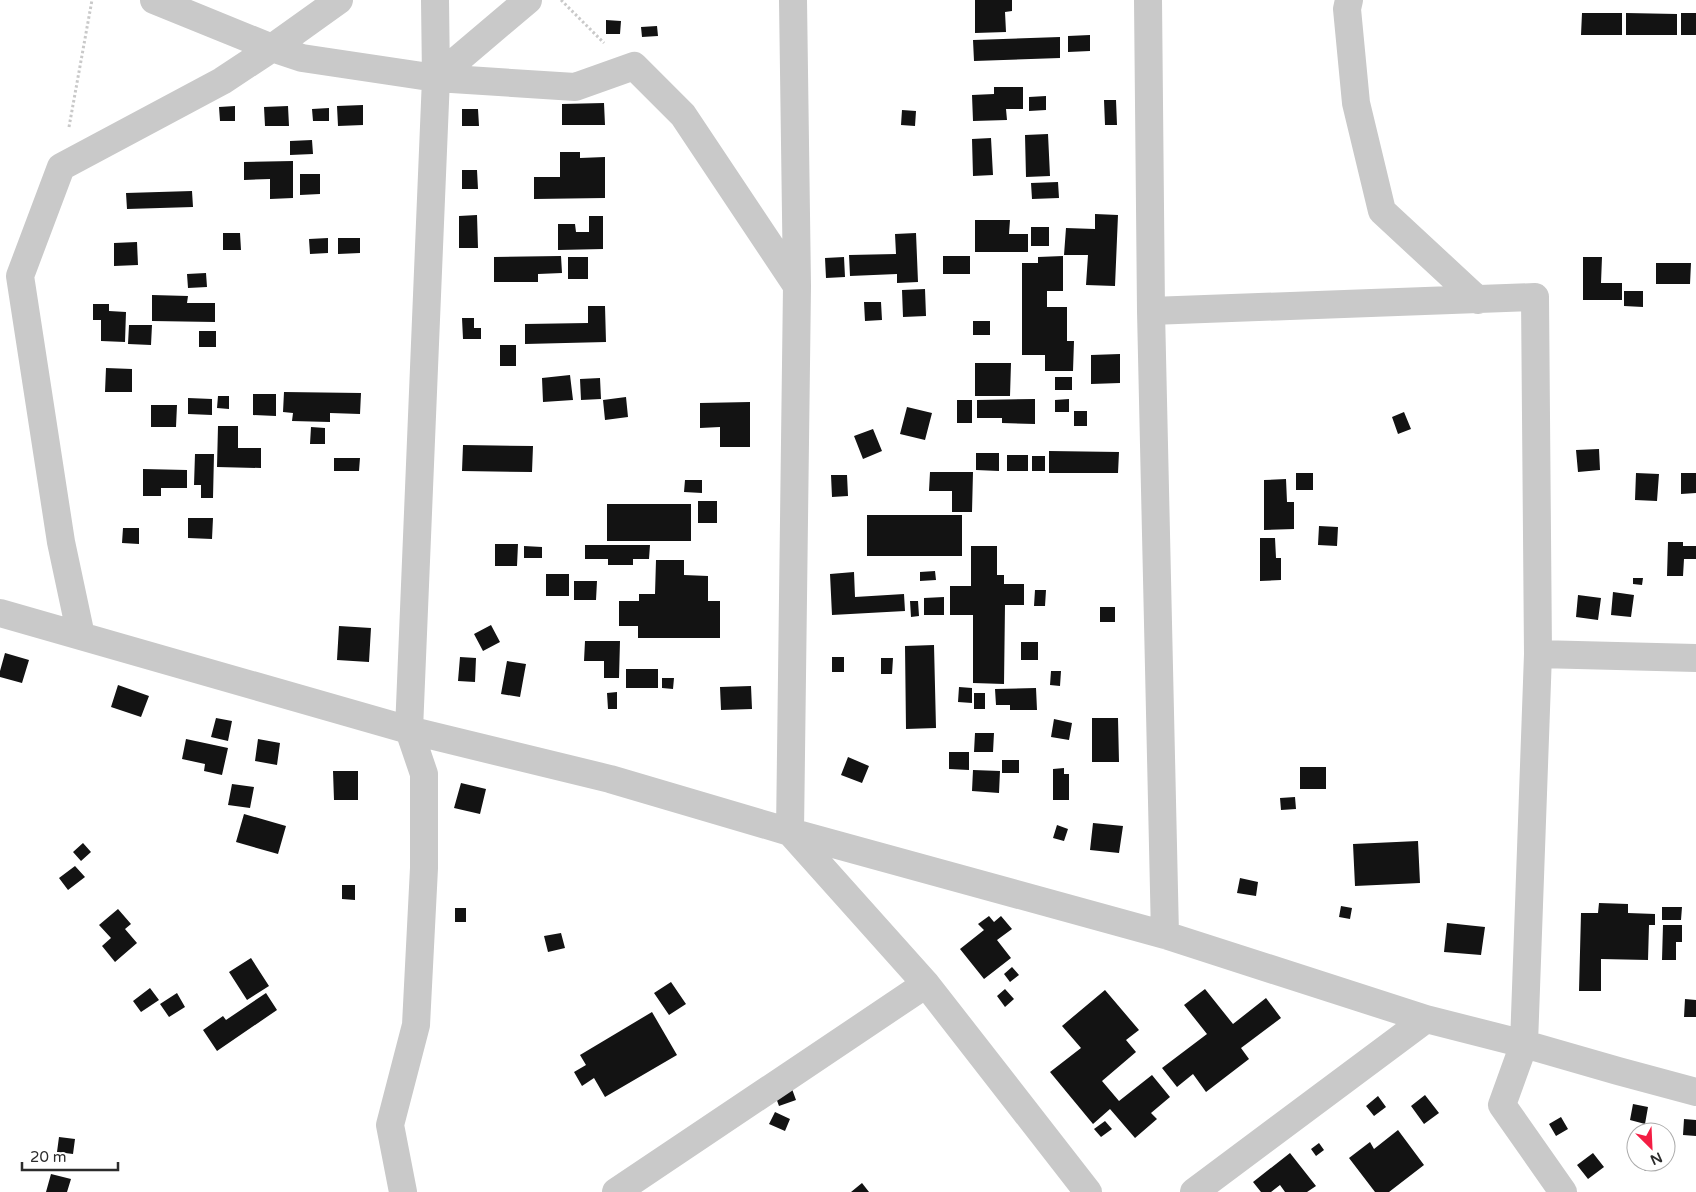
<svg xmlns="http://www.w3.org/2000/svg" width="1696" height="1192" viewBox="0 0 1696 1192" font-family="'Varela Round',sans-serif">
<rect width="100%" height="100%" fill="#fff"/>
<path fill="#131313" d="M975,0H1012V11L1005,12L1006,32L975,33Z
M1582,13H1622V35H1581Z
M1626,13L1677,14V35H1626Z
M1681,13H1696V35H1681Z
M606,20L621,21L620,34H606Z
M657,26L658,36L642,37L641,27Z
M1090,35V51L1068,52V36Z
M1060,37V58L974,61L973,40Z
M994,87H1023V109H1006L1007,120L973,121L972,95L994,94Z
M1046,96V110L1029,111V97Z
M1104,100H1116L1117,125H1105Z
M604,103L605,125H562V104Z
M363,105V125L338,126L337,106Z
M235,106V121H220L219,107Z
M288,106L289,126H265L264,107Z
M329,108V121H313L312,109Z
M462,109H478L479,126H462Z
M902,110L916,111L915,126L901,125Z
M1048,134L1050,176L1026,177L1025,135Z
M991,138L993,175L973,176L972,139Z
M312,140L313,154L290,155V141Z
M560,152H580V158L605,157V198L534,199V177H560Z
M293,161V198L270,199V179L244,180V162Z
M462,170H477L478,189H462Z
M300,174H320V194L300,195Z
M1058,182L1059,198L1032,199L1031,183Z
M192,191L193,207L127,209L126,193Z
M1095,214L1118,215L1115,286L1086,285L1088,255H1064L1066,228L1095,229Z
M477,215L478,248H459V216Z
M589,216H603V249L558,250V224H575L576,232H589Z
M975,220H1010L1009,234H1028V252H975Z
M1031,227H1049V246H1031Z
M223,233H240L241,250H223Z
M916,233L918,282L897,283V274L850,276L849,255L896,254L895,234Z
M328,238V253L310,254L309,239Z
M338,238H360V253L338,254Z
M137,242L138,265L114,266V243Z
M561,256L562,273L538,274V282H494V257Z
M943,256H970V274H943Z
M1063,256V291H1047V307H1067V341H1074L1073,371H1045V355H1022V263H1038V257Z
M568,257H588V279H568Z
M844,257L845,277L826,278L825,258Z
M1583,257H1602L1601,283H1622V300H1583Z
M1656,263H1691L1690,284H1656Z
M206,273L207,287L188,288L187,274Z
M925,289L926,316L903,317L902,290Z
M1624,291H1643V307L1624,306Z
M152,295L188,296L187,303H215V322L152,321Z
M864,302H881L882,320L865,321Z
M93,304H109V311L126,312L125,342L101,341V320H93Z
M588,306H605L606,342L525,344V324L588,323Z
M462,318H474V328H481V339H463Z
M973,321H990V335H973Z
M129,325H152L151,345L128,344Z
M199,331H216V347H199Z
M500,345H516V366H500Z
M1120,354V383L1091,384V355Z
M975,363H1011L1010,396H975Z
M106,368L132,369V392H105Z
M570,375L573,400L543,402L542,378Z
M1055,377H1072V390H1055Z
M600,378L601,399L581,400L580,379Z
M284,392L361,393L360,414L330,413V422L292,421L293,413L283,412Z
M253,394H276V416L253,415Z
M218,396H229V409L217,408Z
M626,397L628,417L605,420L603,400Z
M188,398L212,399V415L188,414Z
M1035,399V424L1002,423V418H977V400Z
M1069,399V412H1055V400Z
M957,400H972V423H957Z
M750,402V447H720V427L700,428V403Z
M151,405H177L176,427H151Z
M907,407L932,413L925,440L900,434Z
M1074,411H1087V426H1074Z
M1404,412L1411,429L1398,434L1392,417Z
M218,426H238V448H261V468L217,467Z
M311,427L325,428V444H310Z
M873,429L882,451L863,459L854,436Z
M463,445L533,446L532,472L462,471Z
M1599,449L1600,470L1578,472L1576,450Z
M1049,451L1119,452L1118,473H1049Z
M976,453H999V471L976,470Z
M195,454H214L213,498H201V485H194Z
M1007,455H1028V471H1007Z
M1032,456H1045V471H1032Z
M334,458H360L359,471H334Z
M143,469L187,470V488H161V496H143Z
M930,472H973L972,512H952V491H929Z
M1296,473H1313V490H1296Z
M1636,473L1659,474L1657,501L1635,500Z
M1681,473H1696V493L1681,494Z
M831,475H847L848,496L832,497Z
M1286,479L1287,502H1294V529L1264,530V480Z
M685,480H702V493L684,492Z
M698,501H717V523H698Z
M607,504H691V541H607Z
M867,515H962V556H867Z
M188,518H213L212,539L188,538Z
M1319,526L1338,527L1337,546L1318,545Z
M123,528H139V544L122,543Z
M1260,538H1275L1276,558H1281V580L1260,581Z
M1668,542H1683V546H1696V559H1684L1683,576H1667Z
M495,544H518L517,566H495Z
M585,545H650L649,559H633V565H608V559H585Z
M524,546L542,547V558H524Z
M971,546H997V575H1004V584H1024V605H1005L1004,684L973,683V615H950V586H971Z
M656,560H684V575L708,576V601H720V638H638V626H619V601H639V594H655Z
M935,571L936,580L920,581V572Z
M854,572L855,597L904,594L905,611L832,615L830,574Z
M546,574H569V596H546Z
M1633,578H1643L1642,585L1633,584Z
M574,581H597L596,600H574Z
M1035,590H1046L1045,606H1034Z
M1613,592L1634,595L1631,617L1611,615Z
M1578,595L1601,598L1598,620L1576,617Z
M944,597V615H924V598Z
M910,601H918L919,616L911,617Z
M1100,607H1115V622H1100Z
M491,625L500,642L483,651L474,634Z
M339,626L371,628L369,662L337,660Z
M585,641H620L619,678H604V661H584Z
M1021,642H1038V660H1021Z
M934,645L936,728L906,729L905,646Z
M5,653L29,660L22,683L0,677V671Z
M460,657L476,658L475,682L458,681Z
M832,657H844V672H832Z
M881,658H893L892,674H881Z
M507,661L526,664L520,697L501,694Z
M626,669H658V688H626Z
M1051,671H1061L1060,686L1050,685Z
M662,678H674L673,689L662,688Z
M118,685L149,696L141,717L111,707Z
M751,686L752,709L721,710L720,687Z
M959,687L972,688V703L958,702Z
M1036,688L1037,710H1010V705H996L995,689Z
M617,692V709H608L607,693Z
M974,693H985V709H974Z
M216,718L232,721L228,741L211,737Z
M1092,718H1118L1119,762H1092Z
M1054,719L1072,723L1069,740L1051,737Z
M975,733H994L993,752H974Z
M186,739L228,748L222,775L204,771L205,764L182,759Z
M258,739L280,743L277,765L255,761Z
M949,752H969V770L949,769Z
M848,757L869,766L862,783L841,775Z
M1002,760H1019V773H1002Z
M1300,767H1326V789H1300Z
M1064,768V774H1069V800H1053V769Z
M973,770L1000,771L999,793L972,791Z
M333,771H358V800H334Z
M461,783L486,789L480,814L454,808Z
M232,784L254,787L250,808L228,805Z
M1295,797L1296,809L1281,810L1280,798Z
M244,814L286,826L278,854L236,842Z
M1093,823L1123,826L1119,853L1090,850Z
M1057,825L1068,829L1064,841L1053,838Z
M1418,841L1420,883L1355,886L1353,844Z
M83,843L91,852L81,861L73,852Z
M75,866L85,877L68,890L59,878Z
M1240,878L1258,882L1256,896L1237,893Z
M342,885H355V900L342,899Z
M1599,903L1628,904V913L1655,914V925H1649L1648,960L1601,959V991H1579L1581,913H1598Z
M1341,906L1352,908L1350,919L1339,917Z
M1662,907H1682L1681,920H1662Z
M455,908H466V922H455Z
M118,909L131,924L125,929L137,943L115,962L102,946L111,938L99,925Z
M989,916L994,922L1001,916L1012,929L997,940L1011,958L984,979L960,949L984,930L978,924Z
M1447,923L1485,927L1481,955L1444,952Z
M1663,925H1682V942H1676V960H1662Z
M561,933L565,948L548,952L544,936Z
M251,958L269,986L247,1000L229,972Z
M1012,967L1019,975L1010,982L1004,974Z
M671,982L686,1004L669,1015L654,993Z
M150,988L159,1000L141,1012L133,1001Z
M1005,989L1014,999L1005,1007L997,996Z
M1205,989L1233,1024L1266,998L1281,1018L1241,1048L1249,1059L1206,1092L1193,1074L1177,1087L1162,1068L1207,1034L1184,1005Z
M1105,990L1139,1030L1126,1040L1136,1052L1102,1081L1119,1101L1152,1075L1170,1097L1151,1113L1157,1119L1135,1138L1110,1109L1093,1124L1050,1072L1081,1048L1062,1026Z
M177,993L185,1007L169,1017L160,1004Z
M266,993L277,1010L217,1051L203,1030L223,1016L226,1020Z
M1685,999L1696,1000V1017H1684Z
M652,1012L677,1055L605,1097L594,1078L582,1086L574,1072L586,1065L580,1055Z
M792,1089L796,1100L779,1106L775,1095Z
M1425,1095L1439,1113L1424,1124L1411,1106Z
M1378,1096L1386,1107L1374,1116L1366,1106Z
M1633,1104L1648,1107L1645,1124L1630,1120Z
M775,1112L790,1119L785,1131L769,1124Z
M1561,1117L1568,1129L1556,1136L1549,1124Z
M1684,1119L1696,1120V1136L1683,1135Z
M1105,1121L1112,1129L1101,1137L1094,1129Z
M1398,1130L1424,1165L1389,1192H1375L1349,1158L1370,1142L1374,1149Z
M59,1137L75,1139L73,1154L57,1152Z
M1319,1143L1324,1150L1316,1156L1311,1149Z
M1636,1144V1156L1631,1147Z
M1290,1153L1316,1186L1307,1192H1285L1280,1185L1271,1192H1261L1253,1182Z
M1593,1153L1604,1167L1588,1179L1577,1165Z
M1640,1162H1661L1645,1171Z
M51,1174L71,1179L67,1192H46Z
M862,1183L869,1192H851Z"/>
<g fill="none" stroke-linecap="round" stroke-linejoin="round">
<path stroke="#c9c9c9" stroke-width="3" stroke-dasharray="2.5 2.5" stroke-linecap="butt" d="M561,0L604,43
M69,127L92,0"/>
<path stroke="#c9c9c9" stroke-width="28" d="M154,0L272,48L302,58L436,78L575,87L634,66L683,115L797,286L790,832L926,984L1088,1192
M793,0L797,286
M1148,0L1151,311L1165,935
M1349,0L1347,9L1356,103L1382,211L1478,300
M436,78L528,0
M1151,311L1535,297L1538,654L1524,1044L1502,1105L1563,1192
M0,613L409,730L610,779L790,832L1165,935L1426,1019L1524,1044L1618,1071L1696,1092
M81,636L61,542L20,276L61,167L222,81L272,48L339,0
M1538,654L1696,658
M403,1192L390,1125L416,1025L424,868V774L409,730L436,78L435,0
M616,1192L926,984
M1194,1192L1426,1019"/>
</g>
<g transform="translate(1651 1147) rotate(156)"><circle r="24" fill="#ffffff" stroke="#ababab"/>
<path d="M0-4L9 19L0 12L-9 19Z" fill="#f31d43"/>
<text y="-8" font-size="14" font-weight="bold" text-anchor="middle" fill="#2c2c2c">N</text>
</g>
<path d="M22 1162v8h96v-8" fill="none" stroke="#2c2c2c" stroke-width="2.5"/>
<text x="30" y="1162" font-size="15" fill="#2c2c2c" stroke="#ffffff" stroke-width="4" paint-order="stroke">20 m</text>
</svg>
